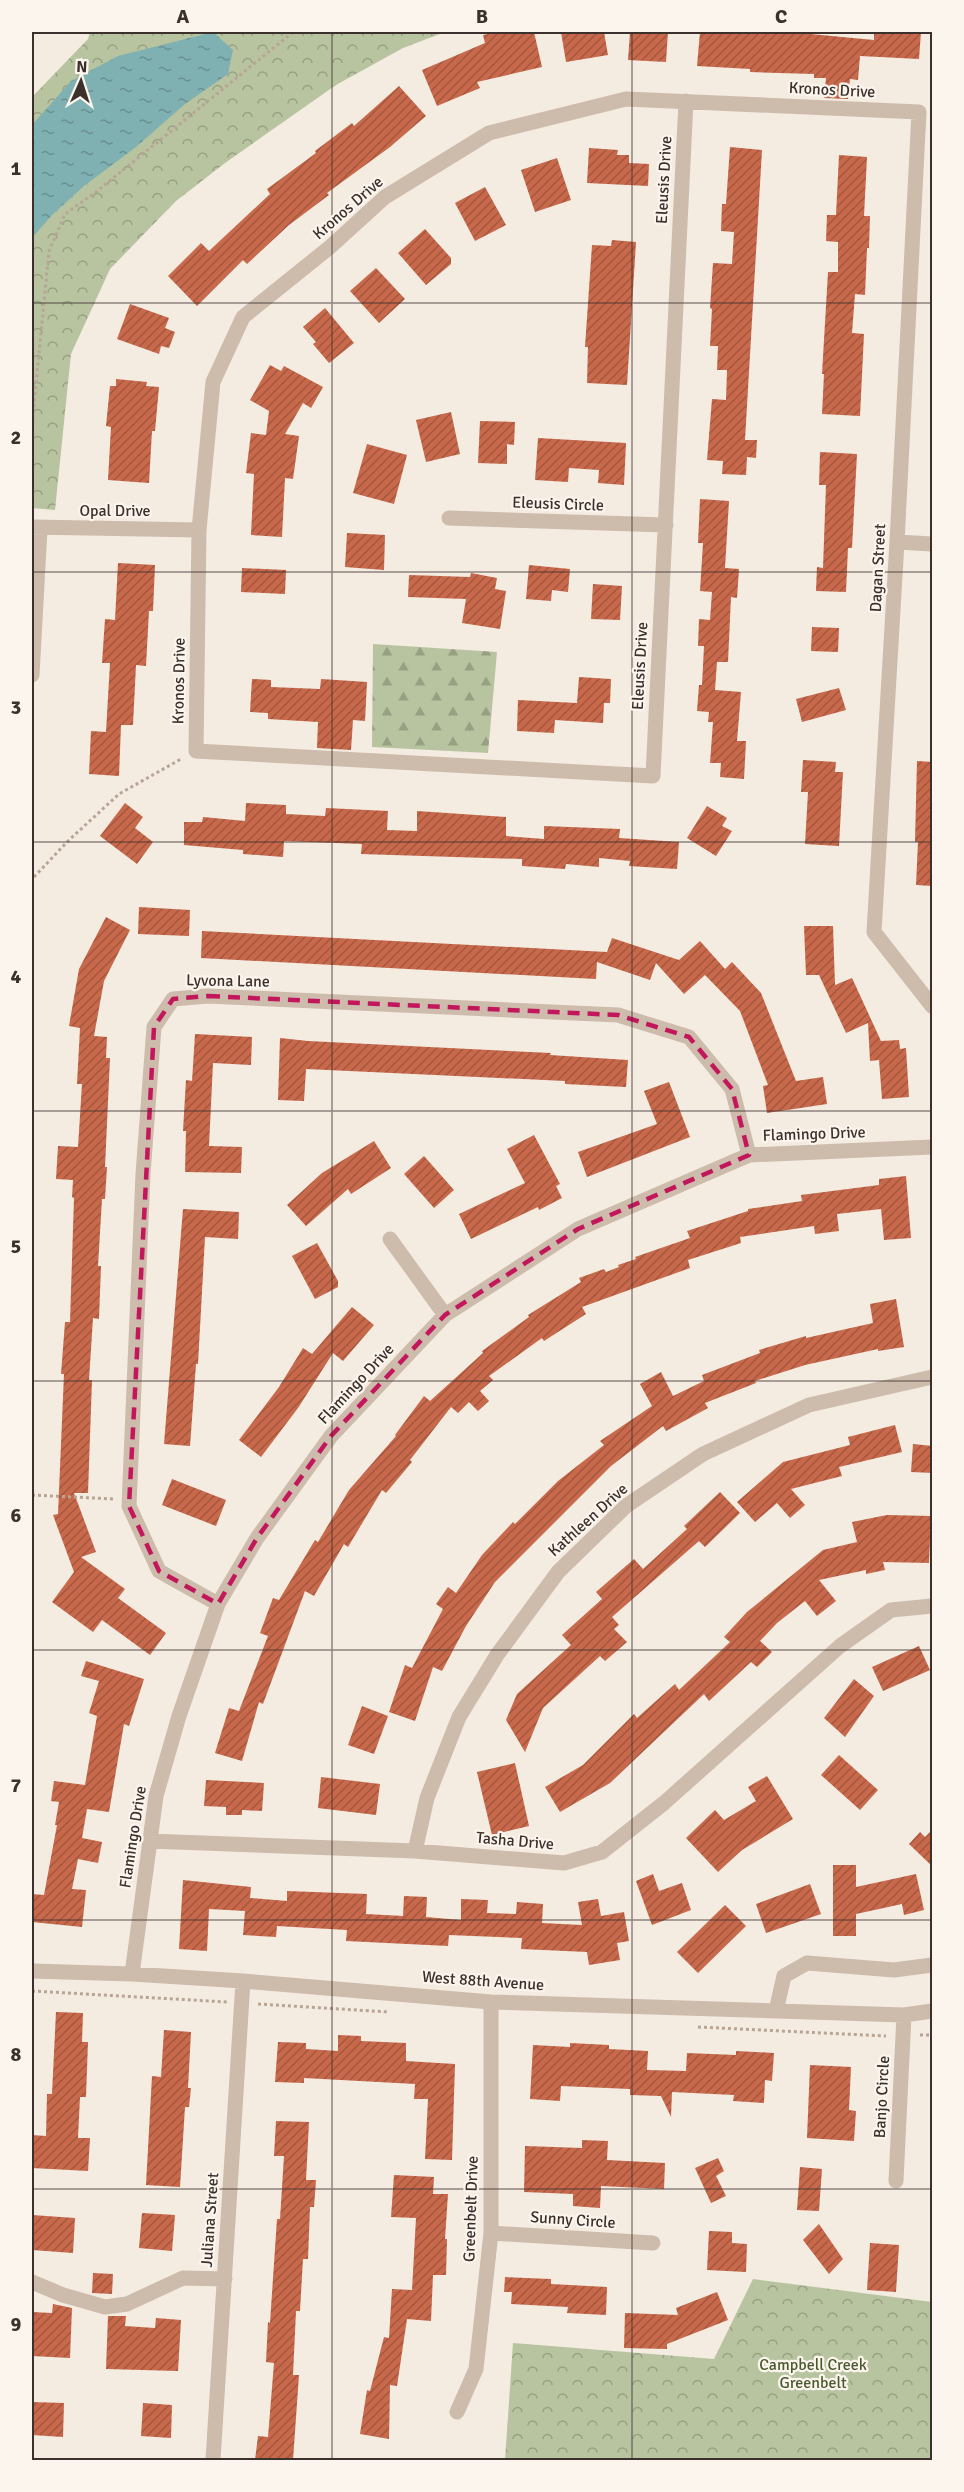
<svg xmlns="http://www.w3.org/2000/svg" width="964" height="2492" viewBox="0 0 964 2492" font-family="Signika,sans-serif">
<defs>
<pattern id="forest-firs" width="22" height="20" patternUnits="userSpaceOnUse" patternTransform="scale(1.5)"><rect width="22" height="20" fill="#b8c4a0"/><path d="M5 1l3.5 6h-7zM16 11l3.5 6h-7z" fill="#97a083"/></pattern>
<pattern id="park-crowns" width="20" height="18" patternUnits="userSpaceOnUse" patternTransform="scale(1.5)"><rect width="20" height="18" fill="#b8c4a0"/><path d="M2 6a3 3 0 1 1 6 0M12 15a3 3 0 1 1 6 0" fill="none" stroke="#97a083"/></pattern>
<pattern id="water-ripples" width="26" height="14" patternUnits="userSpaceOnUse" patternTransform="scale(1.5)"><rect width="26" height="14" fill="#7fb0b2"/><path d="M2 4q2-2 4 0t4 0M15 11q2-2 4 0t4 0" fill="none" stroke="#699091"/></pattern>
<pattern id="building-hatch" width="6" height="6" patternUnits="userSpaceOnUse" patternTransform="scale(1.5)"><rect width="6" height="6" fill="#c8694b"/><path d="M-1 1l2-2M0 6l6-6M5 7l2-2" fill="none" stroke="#a4573f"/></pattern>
</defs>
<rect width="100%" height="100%" fill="#f4ebe1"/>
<path fill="url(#forest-firs)" d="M373,644L497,652L488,753L372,747Z"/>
<path fill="url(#park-crowns)" d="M90,32H445L403,48L336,85L225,163L176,201L110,269L71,354L55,510L32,508V97L88,39Z
M753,2279L932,2302V2460H505L513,2343L714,2359Z"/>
<path fill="url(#water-ripples)" d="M213,32L233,50L228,74L185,104L136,147L84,186L52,215L32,238V125L71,81L118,56Z"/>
<path fill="url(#building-hatch)" d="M497,32H534L542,67L477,82L480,88L437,106L422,70L485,43L483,35Z
M561,32H604L608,55L566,62Z
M630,32H668L666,62L628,60Z
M700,32L800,33L874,40V32H921L919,59L860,56L858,80L850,79L848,99L824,98L826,78H814V74L750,72V69L697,66Z
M399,86L426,116L390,147L327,193L329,195L289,225L247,264L243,260L197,306L168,276L201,243L209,251L270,194L267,189L316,153L315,151L352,123L354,126Z
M730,147L762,150L745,440H757L756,458L747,457L746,475L722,474L723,461L707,460L712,399L726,400L727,370H717L718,346H710L712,309L710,308L713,263L732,264L734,232L721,231L722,204H726Z
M589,148L618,150L617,155H629V163L649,164L648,186L587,183Z
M839,155L867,157L864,216H870L869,248H867L865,295L855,294L852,333L864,334L860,416L822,414L824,374H822L828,272H838V242L826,241L827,215H836Z
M557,158L571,200L535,212L521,170Z
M485,187L506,225L475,241L455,203Z
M425,229L451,258V264L426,285L398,253Z
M612,240L636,242L627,385L587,383L588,347H585L592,245L611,246Z
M376,268L405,299L379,323L350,291Z
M130,304L169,318L165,328L175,332L169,348L161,346L159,354L117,339Z
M325,308L354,343L329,363L313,344L316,342L303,327Z
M270,365L281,371L284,366L323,387L311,408L303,403L285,434L299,436L293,479L285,478L282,537L251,535L254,474L246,473L251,433L266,435L269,411L250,400Z
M116,379L147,382L146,386L159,387L155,431H152L149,483L108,480L111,427L106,426L110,386H116Z
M451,412L460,454L426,462L416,420Z
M480,421L515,422L514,445L507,444V464L478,463Z
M538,438L626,443L624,485L598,483L599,470L569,468L568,482L535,480Z
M367,444L407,455L394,504L353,493Z
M820,452L857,454L852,548H848L846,592L816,591L817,567L823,568L826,485H819Z
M700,499L729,501L725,568L739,569L737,598L731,597L728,662H717L715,690L741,692L737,741H746L744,779L720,777L721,763H710L713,722H708L709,712L697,711L699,685H702L704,646H698L699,619L710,620L712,592L700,591L703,543H698Z
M347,533L385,535L384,570L345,567Z
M118,563L155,565L153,611H149L146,666L136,665L133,725H121L119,776L89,774L91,731L106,732L110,663H102L105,619L115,620Z
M529,565L570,569L568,592L552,590L551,601L526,599Z
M242,568L286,570L285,594L241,592Z
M471,573L497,578L495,589L506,591L500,629L462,623L466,599L408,597L409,575L470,577Z
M593,584L622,586L620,620L591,619Z
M812,627L839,628L838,652L811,651Z
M579,677L611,679L610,703H604L603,723L555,720L554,733L517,731L518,700L577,703Z
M252,679L271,680V687L320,689L321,679L367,682L365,721L353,720L351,750L317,748L318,722L268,719V713L250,712Z
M839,688L846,710L802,722L796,699Z
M803,760L836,762L835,772H843L839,846L805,844L808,792H801Z
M917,761L933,762V886L916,885L918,842H915Z
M125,803L143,817L135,828L153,842L137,864L100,836Z
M246,803L286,805V814L325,816L326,808L388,811L387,830L417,831V811L506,817V836L544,839V826L620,829L619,838L679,842L677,869L629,866L630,861L599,858V867L566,864L565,869L522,866V859L361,854L362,844L284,841L283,857L243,854V850L184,845V822H202L203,817L245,821Z
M707,806L727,818L722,826L732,831L716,856L687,838Z
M139,907L190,910L189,936L138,934Z
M106,917L130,930L104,981L94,1036L107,1037L106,1058H110L105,1167H107L105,1199H102L98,1266H101L99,1319L93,1318L89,1380H92L88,1493H74L96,1552L81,1557L125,1589L118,1598L166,1633L150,1655L102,1620L93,1632L52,1602L74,1572L53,1515L58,1514L64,1374H61L65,1322H70L74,1198L72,1197L73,1180L56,1179L58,1146L78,1147L82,1084H77L80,1028L69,1026L79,969Z
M804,926H833L835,985L852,978L881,1041L899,1040L900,1049L906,1048L909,1097L882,1099L879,1060L870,1061L868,1023L846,1033L819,975H806Z
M202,931L607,952L612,938L679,960L700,941L725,969L732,962L761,993L796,1081L823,1077L827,1104L767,1113L763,1086L768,1085L740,1011L705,975L684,994L656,963L650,980L597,962L596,979L201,958Z
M195,1034L252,1037L251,1065L213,1063L209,1146L242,1147L241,1173L185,1172L186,1131H183L186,1080L192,1081Z
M280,1038L308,1041L551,1053L550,1055L628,1060L626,1087L565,1084V1081L306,1069L304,1101L278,1100Z
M669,1082L690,1137L587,1177L578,1152L657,1124L644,1091Z
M534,1135L560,1184L556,1186L562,1198L539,1210L538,1207L471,1239L459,1214L525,1183L507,1149Z
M374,1141L391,1168L351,1194L348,1189L306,1226L287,1205L322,1173Z
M424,1156L454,1190L434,1208L404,1174Z
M906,1176L911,1238L884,1240L881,1209L837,1214L839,1231L815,1234L814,1226L740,1237L741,1243L688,1260L690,1268L582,1307L586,1314L544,1341L542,1338L489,1376L493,1380L480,1391L489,1401L478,1411L469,1402L458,1413L451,1407L410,1460L412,1462L386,1493L382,1490L348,1547L344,1544L314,1596L305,1591L263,1704L259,1702L242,1761L215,1753L229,1708L239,1711L268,1636L260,1633L273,1598L279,1600L315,1540L318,1542L349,1490L396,1436L395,1435L424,1396L430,1401L483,1353L482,1351L529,1317L528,1315L581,1282L579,1278L604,1269L606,1272L619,1267L618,1265L636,1259L635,1257L690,1238L687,1231L748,1211V1209L802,1201L801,1195L879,1185V1179Z
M183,1209L239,1212L238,1239L205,1237L198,1364H196L190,1446L164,1444Z
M317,1243L338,1281V1287L315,1299L292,1256Z
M896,1299L904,1347L878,1351V1349L805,1365L755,1381L756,1383L705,1403L708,1408L666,1431L663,1426L611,1466L495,1582L466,1626L442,1671L433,1667L415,1721L389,1712L405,1665L412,1668L443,1609L436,1604L448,1587L456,1593L482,1555L513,1522L515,1524L558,1481L604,1445L600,1441L652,1406L640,1384L661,1372L673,1396L704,1381L702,1375L760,1353L759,1350L806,1336V1338L873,1323L870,1304Z
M352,1307L374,1325L343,1361L333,1353L298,1408L261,1457L239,1440L279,1387L303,1348L312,1354Z
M895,1425L902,1452L839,1467L842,1476L791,1489L805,1505L790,1518L777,1503L755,1522L737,1502L783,1462L850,1445L848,1437Z
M913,1444L933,1446V1473L911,1472Z
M172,1479L226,1500L216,1526L162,1505Z
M720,1492L740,1513L705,1547L699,1541L612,1617L619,1625L614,1629L627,1642L605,1661L600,1656L543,1708L525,1752L506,1720L517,1694L571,1645L562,1635L602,1599L596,1592L634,1559L643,1569L687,1529L684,1526Z
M887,1515L931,1516L929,1563L883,1562L885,1570L866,1574V1570L819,1580L836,1601L817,1616L805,1601L777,1623L760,1641L772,1652L757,1667L751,1662L709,1701L704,1694L610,1783L560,1812L545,1787L583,1765L634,1714L637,1718L675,1684L679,1690L730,1642L724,1637L747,1612L823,1550L857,1542L852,1522Z
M919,1646L930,1670L883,1691L872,1667Z
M86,1661L144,1679L129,1726L124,1724L109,1812L87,1809L82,1838L102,1842L98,1863L78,1859L72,1889L86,1890L82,1927L32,1922V1894L44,1895L57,1825H55L59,1802L51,1801L54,1781L85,1785L97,1716L89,1713L99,1681L81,1676Z
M854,1679L874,1696L845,1737L824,1718Z
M362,1706L388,1716L374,1754L348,1745Z
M839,1755L878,1790L860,1810L821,1775Z
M515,1763L529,1826L492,1835L477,1772Z
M767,1776L793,1819L742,1850L718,1872L686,1838L715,1810L724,1820L756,1801L748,1787Z
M321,1777L380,1784L376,1815L318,1808Z
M206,1780L264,1783L262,1811L242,1810V1815H226V1807L204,1806Z
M933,1829V1867L909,1844L920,1832L925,1837Z
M833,1865H856V1887L916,1874L924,1910L904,1915L902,1904L856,1914V1936H833Z
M653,1874L659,1891L682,1883L691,1910L652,1925L636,1881Z
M183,1880L251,1887L250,1898L287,1901V1891L367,1894L366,1914L403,1916L404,1896L427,1897L426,1917L461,1920V1899L488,1900L487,1913L516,1914L517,1902L543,1904L542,1923L582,1925L578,1902L598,1899L601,1916L624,1912L629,1941L617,1943L620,1960L589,1965L587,1952L521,1949L522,1938L449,1935L448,1946L346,1941L347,1930L277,1926L276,1937L243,1935L245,1911L209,1909L207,1951L179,1949Z
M810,1884L821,1914L766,1933L756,1904Z
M725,1905L746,1926L698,1973L677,1952Z
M56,2012L83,2013L82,2042H88L86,2097H80L78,2138H90L88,2171L32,2168V2135L46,2136L47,2094H52Z
M164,2030L191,2032L188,2088H191L189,2107H185L180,2187L146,2185L152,2076L161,2077Z
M338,2035L361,2036V2041L406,2043V2061L455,2064L452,2160L425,2159L428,2099H414L415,2084L304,2078V2083L275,2082L278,2042L306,2043V2049L338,2051Z
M570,2043L609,2045V2049L648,2051L647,2070L686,2071L687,2053L736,2055V2051L774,2053L772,2081L765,2080L764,2103L733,2101L734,2095L672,2092L671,2117L661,2096L630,2095V2089L561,2086L560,2101L530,2099L533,2045L570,2047Z
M810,2065L851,2067L849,2110L856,2111L854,2141L807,2138Z
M276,2121L309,2122L306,2180H316L314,2207H310L308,2259H303L300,2311H296L293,2375H299L293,2460H255L258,2436L268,2437L274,2363L266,2362L268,2322L270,2323L277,2219H280L284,2156H274Z
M582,2140L608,2141L607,2160L665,2163L664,2189L601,2186L600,2208L573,2206V2194L524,2192L525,2146L582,2148Z
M718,2158L724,2171L716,2176L726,2196L711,2203L695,2168Z
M800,2167L822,2169L819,2211L797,2210Z
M394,2175L434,2177L433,2194H448L445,2239H447L446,2275H433L431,2321L407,2319L397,2386L390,2385L389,2439L360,2434L367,2390L370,2391L384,2337L389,2338L392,2289L412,2290L416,2218L391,2217Z
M142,2213L175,2215L172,2251L139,2248Z
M32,2215L75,2218L73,2253L32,2250Z
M819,2224L843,2259L829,2274L803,2240Z
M709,2231L732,2232V2243L747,2244L746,2272L707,2270Z
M870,2243L899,2245L896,2292L867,2290Z
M93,2273L113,2274L112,2294L92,2293Z
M505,2277L551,2279V2284L607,2287L606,2315L567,2313L568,2307L511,2304L512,2292H504Z
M717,2292L728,2320L667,2344V2349L624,2348L625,2313L678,2315L676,2308Z
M53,2304L72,2308L70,2358L32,2356V2312L52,2313Z
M108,2316H126L125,2326L155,2328L156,2318L181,2320L178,2371L106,2369Z
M32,2402L64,2403L63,2437L32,2435Z
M143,2403L172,2405L171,2438L141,2436Z"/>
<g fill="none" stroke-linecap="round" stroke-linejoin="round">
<path stroke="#b9a596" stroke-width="3" stroke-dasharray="3 3" stroke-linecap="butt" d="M32,425L49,251L65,214L96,192L293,32
M34,877L68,841L119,794L181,759
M32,1495L114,1499
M32,1991L227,2002
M258,2004L389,2012
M698,2027L886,2036
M920,2035H932"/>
<path stroke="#cdbbac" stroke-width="15" d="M686,101L653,776L196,751L199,530L213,382L243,317L330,247L385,197L489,133L626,99L919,112L897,542L874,932L932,1006
M449,518L666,525
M32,527L199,530
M897,542L932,544
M32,675L40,529
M390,1239L445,1315
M218,1604L159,1571L129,1506L143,1174L154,1027L173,999L208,996L618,1015L689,1037L732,1089L749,1155
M149,1841L415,1851L564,1863L602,1852L664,1803L840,1646L891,1610L932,1606
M415,1851L427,1798L459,1717L497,1655L558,1572L626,1506L703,1454L809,1405L932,1377
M32,1971L132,1974L243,1981L491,2002L904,2015L932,2011
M132,1974L156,1796L179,1716L218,1604L257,1538L331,1436L445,1315L578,1229L749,1155L932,1147
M776,2011L784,1976L807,1963L894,1970L932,1965
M896,2181L904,2015
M491,2233L653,2243
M32,2282L63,2295L105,2307L127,2304L183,2278L225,2279
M457,2412L476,2369L491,2233V2002
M213,2460L243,1981"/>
</g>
<path fill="none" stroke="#c2185b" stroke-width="4.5" stroke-dasharray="12 8" stroke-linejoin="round" d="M208,996L618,1015L689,1037L732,1089L749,1155L578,1229L445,1315L331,1436L257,1538L218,1604L159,1571L129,1506L154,1027L173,999Z"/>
<path fill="none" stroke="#3b302b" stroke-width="1.5" stroke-opacity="0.55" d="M332,32V2460M632,32V2460M32,303H932M32,572H932M32,842H932M32,1111H932M32,1381H932M32,1650H932M32,1920H932M32,2189H932"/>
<g text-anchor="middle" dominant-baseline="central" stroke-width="4.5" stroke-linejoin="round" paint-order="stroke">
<g font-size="16" fill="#3b302b" stroke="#fbf5ee">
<text transform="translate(832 90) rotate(3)">Kronos Drive</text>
<text transform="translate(664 180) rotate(-87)">Eleusis Drive</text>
<text transform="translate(348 208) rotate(-41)">Kronos Drive</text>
<text transform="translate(558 504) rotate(2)">Eleusis Circle</text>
<text x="115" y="511">Opal Drive</text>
<text transform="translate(878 568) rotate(-87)">Dagan Street</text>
<text transform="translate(640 666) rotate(-87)">Eleusis Drive</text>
<text transform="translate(179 681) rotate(-89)">Kronos Drive</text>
<text transform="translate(228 981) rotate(1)">Lyvona Lane</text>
<text transform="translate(814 1134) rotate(-2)">Flamingo Drive</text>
<text transform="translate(356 1384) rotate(-47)">Flamingo Drive</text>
<text transform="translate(588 1520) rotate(-42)">Kathleen Drive</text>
<text transform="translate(133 1837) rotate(-81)">Flamingo Drive</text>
<text transform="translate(515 1841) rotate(5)">Tasha Drive</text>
<text transform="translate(483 1981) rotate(4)">West 88th Avenue</text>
<text transform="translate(882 2097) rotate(-87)">Banjo Circle</text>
<text transform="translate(471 2209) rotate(-88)">Greenbelt Drive</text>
<text transform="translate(210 2220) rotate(-86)">Juliana Street</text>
<text transform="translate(573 2220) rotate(4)">Sunny Circle</text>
</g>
<g font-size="16" fill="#4a5a2e" stroke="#fbf5ee">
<text x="813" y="2365">Campbell Creek<tspan x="813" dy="18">Greenbelt</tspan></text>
</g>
</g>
<rect width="964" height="2492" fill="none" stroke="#fbf5ee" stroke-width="66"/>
<g transform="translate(81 81) rotate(3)" stroke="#fbf5ee" stroke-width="4.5" paint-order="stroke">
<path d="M0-4.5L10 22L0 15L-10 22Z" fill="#3b302b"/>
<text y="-9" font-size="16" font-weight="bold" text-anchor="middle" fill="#3b302b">N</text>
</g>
<rect x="33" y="33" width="898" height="2426" fill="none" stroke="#3b302b" stroke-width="2"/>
<g font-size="20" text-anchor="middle" font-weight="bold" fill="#3b302b">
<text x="183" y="23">A</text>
<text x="482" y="23">B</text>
<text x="781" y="23">C</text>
<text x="16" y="175">1</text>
<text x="16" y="444">2</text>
<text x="16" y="714">3</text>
<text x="16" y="983">4</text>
<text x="16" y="1253">5</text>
<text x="16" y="1522">6</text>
<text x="16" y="1792">7</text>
<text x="16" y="2061">8</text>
<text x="16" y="2331">9</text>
</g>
</svg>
